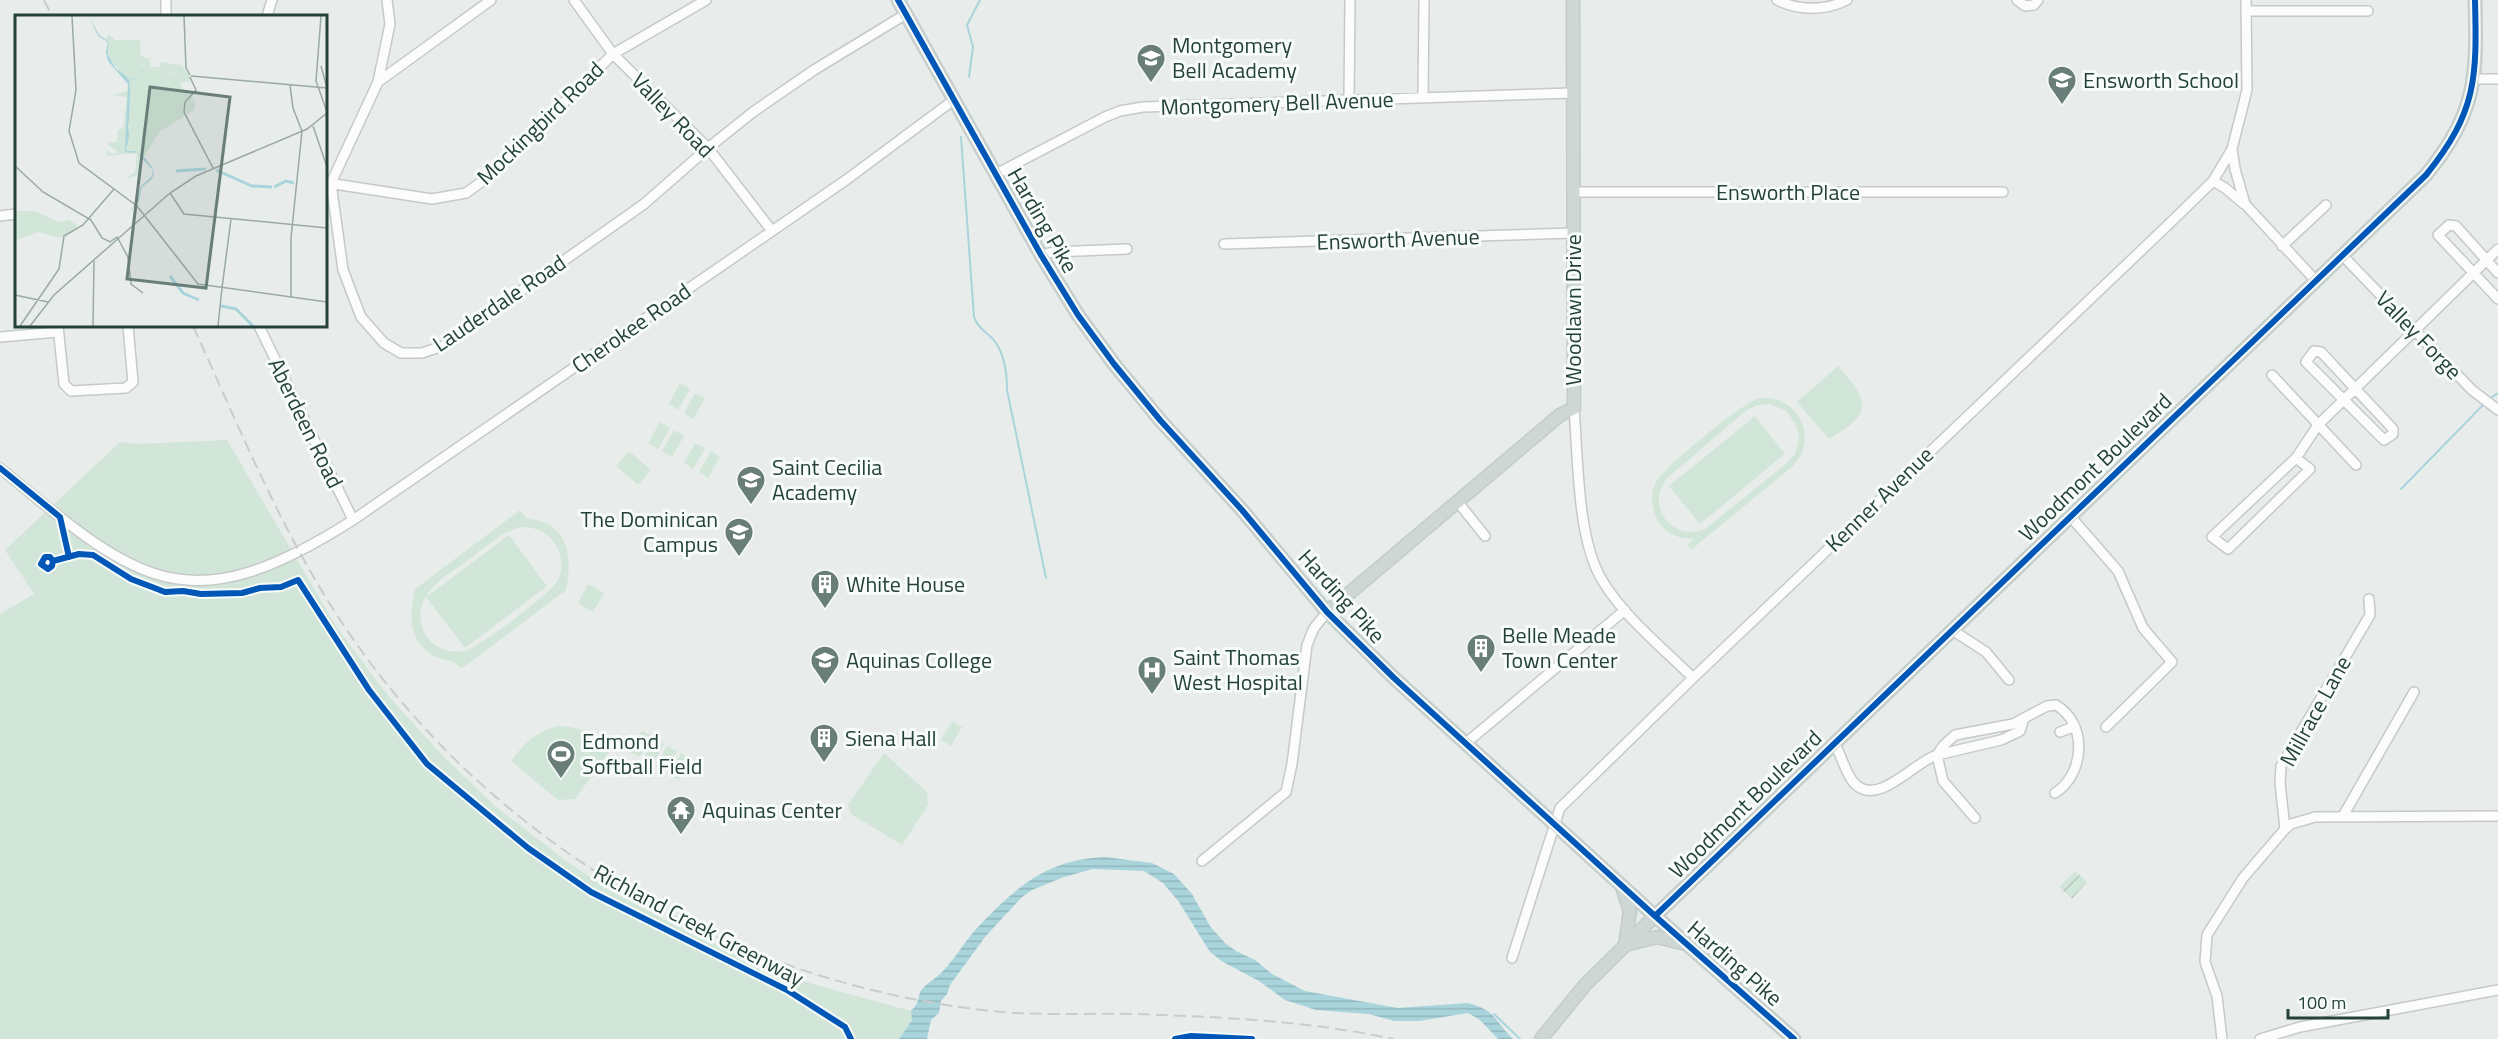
<svg xmlns="http://www.w3.org/2000/svg" width="2498" height="1039" viewBox="0 0 2498 1039" font-family="'Titillium Web',sans-serif">
<defs>
<pattern id="garden-furrows" width="10" height="10" patternUnits="userSpaceOnUse" patternTransform="scale(1.5)"><rect width="10" height="10" fill="#d1e6d8"/><path d="M-1 1l2-2M0 10L10 0M9 11l2-2" fill="none" stroke="#b3c6ba"/></pattern>
<pattern id="water-rules" width="6" height="5" patternUnits="userSpaceOnUse" patternTransform="scale(1.5)"><rect width="6" height="5" fill="#a9d4db"/><path d="M0 2.5h6" fill="none" stroke="#91b7bd"/></pattern>
</defs>
<rect width="100%" height="100%" fill="#e8edeb"/>
<path fill="#d1e6d8" fill-rule="evenodd" d="M1838,366C1870,402 1873,414 1829,439L1797,402Z
M680,383L690,389L678,410L669,404Z
M695,393L705,398L693,419L684,413Z
M1760,398C1798,395 1820,437 1793,466L1691,550L1687,545L1694,539C1679,539 1666,534 1658,521C1651,509 1650,494 1656,482C1665,466 1743,402 1760,398ZM1770,404L1786,411L1796,424L1799,438L1795,454L1787,463L1705,529C1672,542 1646,507 1666,479L1747,410L1758,405Z
M1755,416L1785,454L1700,524L1669,486Z
M660,422L670,428L658,449L648,443Z
M674,430L684,436L672,457L662,451Z
M227,440L336,626L385,692L441,754L495,806L561,857L604,887L693,935L795,979L911,1011L912,1020L899,1039H0V614L34,594L5,550L120,442L135,444Z
M695,443L705,448L693,469L684,463Z
M629,451L651,470L638,485L616,466Z
M711,451L720,457L708,478L699,472Z
M520,510L526,518C569,523 573,555 566,590L461,669C452,658 448,662 436,657C408,643 409,615 415,589ZM521,527C534,527 545,531 553,541C562,552 564,567 558,580C551,593 480,647 465,651C454,653 443,651 434,644C427,639 422,630 421,621C416,590 450,574 471,558C487,546 502,531 521,527Z
M509,535L547,586L465,648L426,597Z
M588,584L604,593L593,612L578,603Z
M952,721L962,727L951,746L941,740Z
M557,726C580,726 595,735 612,748L575,799L558,800L511,761C524,743 536,732 557,726Z
M642,731L652,736L640,757L630,752Z
M655,738L664,744L653,764L643,759Z
M667,746L677,751L665,772L656,767Z
M681,753L690,759L678,780L669,774Z
M884,753L927,792L928,805L902,845L851,814L848,805Z"/>
<path fill="url(#garden-furrows)" d="M2075,871L2087,882L2072,899L2059,887Z"/>
<path fill="url(#water-rules)" d="M1105,857L1152,863L1174,874L1192,894L1210,926L1225,943L1236,951L1255,960L1272,974L1305,991L1398,1008L1467,1003C1496,1009 1494,1021 1513,1039H1498L1480,1020L1468,1013L1419,1021H1394L1369,1014L1316,1010L1285,1000L1259,981L1223,962L1210,952L1179,902L1163,883L1144,871L1093,869L1064,877L1032,890L1021,898L985,937L950,985L947,994L941,1001L939,1013L931,1020L927,1039H899L912,1020L911,1011C921,1002 917,994 923,988C930,981 938,977 944,970C957,956 966,939 979,926C1016,887 1048,859 1105,857Z"/>
<g fill="none" stroke-linecap="round" stroke-linejoin="round">
<path stroke="#a9d4db" stroke-width="2" d="M969,77L973,47L967,25L980,0
M961,137L974,317C978,328 984,330 992,338C1004,351 1007,373 1007,390L1046,578
M2488,400L2498,393
M2401,489L2484,404
M1494,1014L1520,1039"/>
<g stroke="#c5cac8" stroke-width="12">
<path id="minor" d="M387,0L390,24L378,82L331,183L343,270L361,317L384,343L401,353H422L443,346L644,204L708,148L753,112L814,70L906,14
M574,0L613,54L708,148L772,231
M1777,0C1799,11 1825,11 1847,0
M2017,0L2025,6L2034,5L2038,0
M2246,0L2247,90L2232,149L2235,169L2245,204L2316,281
M2246,11H2368
M166,16V0
M267,16L272,0
M2475,79H2498
M378,82L491,0
M1423,98L1424,0
M1349,100L1350,0
M996,174L1105,117L1120,111L1143,107L1573,93
M2213,181L2225,188L2244,204
M328,183L432,199L466,193L491,175L613,54L706,0
M1573,192H2003
M0,216L16,214
M1224,244L1573,233
M2282,246L2326,205
M1041,255L1053,252L1127,249
M2343,256L2472,390L2498,410
M2498,273L2456,226L2449,225L2438,235L2498,299
M58,326L64,384L71,391L126,388L133,382L128,326
M259,326L353,520
M0,337L58,332
M2314,351L2321,352L2393,429V434L2384,440L2306,362Z
M2272,375L2356,465
M1574,408C1578,456 1577,539 1602,580C1624,617 1662,647 1693,678
M2296,458L2310,469L2228,549L2212,537L2296,458L2318,425L2498,249
M0,468C138,583 187,626 353,520L846,180L955,99
M1457,501L1485,536
M2070,516L2118,571L2143,628L2172,662L2106,727
M1952,630L1986,652L2009,680
M2060,732L2073,727
M1466,743L1625,610
M1834,743C1842,755 1845,774 1855,784C1879,807 1915,761 1937,755L1943,781L1975,818
M1937,755L1943,746L1955,735L2013,724L2047,706L2056,705C2088,724 2085,774 2055,793
M1937,755L2001,740L2020,731L2023,721
M2343,816L2414,692
M2285,829L2280,783L2281,766L2370,615L2369,599
M1202,861L1286,792L1292,764L1307,645L1314,628L1327,612
M1512,958L1560,808L1693,678L2170,223L2213,181L2232,149
M2222,1039L2217,996L2205,962L2207,935L2243,878L2285,829L2291,824L2315,817L2498,816
M2260,1039L2300,1027L2498,990"/>
</g>
<g stroke="#c3ccc9" stroke-width="15">
<path id="major" d="M898,0L1041,255L1078,315L1114,364L1160,420L1242,510L1327,612L1394,678L1655,916L1794,1039
M1327,612L1560,415L1574,408L1573,0
M1623,890L1630,911L1625,946
M1629,944L1657,937L1682,943
M1541,1039L1585,985L1655,916L2426,175C2477,112 2477,77 2475,0"/>
</g>
<use href="#minor" stroke="#fcfcfc" stroke-width="9"/>
<use href="#major" stroke="#cfd7d5" stroke-width="12"/>
<path stroke="#c9cdcc" stroke-width="2" stroke-dasharray="12 6" stroke-linecap="butt" d="M44,0L52,16
M193,326C237,422 277,522 335,612C480,838 726,982 991,1011C1039,1016 1088,1013 1136,1014C1222,1017 1309,1021 1394,1039"/>
<g stroke="#f7fbf9" stroke-width="10">
<path id="cycleway" d="M898,0L1041,255L1078,315L1114,364L1160,420L1242,510L1327,612L1394,678L1655,916L1794,1039
M0,468L60,517L69,557
M53,561L50,557H45L41,564L48,569L52,566L53,561L79,554L93,555L131,579L165,592L183,591L201,594L242,593L260,588L281,587L298,580L369,690L427,764L528,848L591,892L787,990L845,1027L851,1039
M1655,916L2426,175C2477,112 2477,77 2475,0
M1175,1039L1191,1036L1252,1039"/>
</g>
<use href="#cycleway" stroke="#0057b8" stroke-width="6"/>
</g>
<defs>
<g id="school-pin" transform="scale(1.5)"><path d="M0 17L-7.5 6A9.5 9.5 0 1 1 7.5 6Z" fill="#697e78" stroke="#f7fbf9"/><path d="M0-5L7-2L0 1L-7-2ZM-4 1L0 2.5L4 1V4Q0 6-4 4Z" fill="#fff"/></g>
<g id="building-pin" transform="scale(1.5)"><path d="M0 17L-7.5 6A9.5 9.5 0 1 1 7.5 6Z" fill="#697e78" stroke="#f7fbf9"/><path d="M-4-6H4V6H1V3H-1V6H-4ZM-2.5-4.3h1.7v1.8h-1.7ZM.8-4.3h1.7v1.8H.8ZM-2.5-1h1.7V.8h-1.7ZM.8-1h1.7V.8H.8Z" fill="#fff"/></g>
<g id="university-pin" transform="scale(1.5)"><path d="M0 17L-7.5 6A9.5 9.5 0 1 1 7.5 6Z" fill="#697e78" stroke="#f7fbf9"/><path d="M0-5L7-2L0 1L-7-2ZM-4 1L0 2.5L4 1V4Q0 6-4 4Z" fill="#fff"/></g>
<g id="hospital-pin" transform="scale(1.5)"><path d="M0 17L-7.5 6A9.5 9.5 0 1 1 7.5 6Z" fill="#697e78" stroke="#f7fbf9"/><path d="M-5-5h3v3.5h4V-5h3V5h-3V1.5h-4V5h-3Z" fill="#fff"/></g>
<g id="stadium-pin" transform="scale(1.5)"><path d="M0 17L-7.5 6A9.5 9.5 0 1 1 7.5 6Z" fill="#697e78" stroke="#f7fbf9"/><path d="M0-5a6.5 5 0 1 0 0 10a6.5 5 0 1 0 0-10ZM-3.5-1.8h7v3.6h-7Z" fill="#fff"/></g>
<g id="temple-pin" transform="scale(1.5)"><path d="M0 17L-7.5 6A9.5 9.5 0 1 1 7.5 6Z" fill="#697e78" stroke="#f7fbf9"/><path d="M0-6L5-2H3V0L6.5 2.5H4V6H1.5V3h-3V6H-4V2.5H-6.5L-3 0V-2H-5Z" fill="#fff"/></g>
</defs>
<g fill-rule="evenodd">
<use href="#school-pin" x="1151" y="58"/>
<use href="#school-pin" x="2062" y="80"/>
<use href="#school-pin" x="751" y="480"/>
<use href="#school-pin" x="739" y="532"/>
<use href="#building-pin" x="825" y="584"/>
<use href="#building-pin" x="1481" y="648"/>
<use href="#university-pin" x="825" y="660"/>
<use href="#hospital-pin" x="1152" y="670"/>
<use href="#building-pin" x="824" y="738"/>
<use href="#stadium-pin" x="561" y="754"/>
<use href="#temple-pin" x="681" y="810"/>
</g>
<g text-anchor="middle" dominant-baseline="central" stroke-width="6" stroke-linejoin="round" paint-order="stroke">
<g font-size="22" fill="#24423a" stroke="#f7fbf9" text-anchor="start">
<text x="1172" y="45">Montgomery<tspan x="1172" dy="25">Bell Academy</tspan></text>
<text x="2083" y="80">Ensworth School</text>
<text x="772" y="467">Saint Cecilia<tspan x="772" dy="25">Academy</tspan></text>
<text x="718" y="519" text-anchor="end">The Dominican<tspan x="718" dy="25">Campus</tspan></text>
<text x="846" y="584">White House</text>
<text x="1502" y="635">Belle Meade<tspan x="1502" dy="25">Town Center</tspan></text>
<text x="1173" y="657">Saint Thomas<tspan x="1173" dy="25">West Hospital</tspan></text>
<text x="846" y="660">Aquinas College</text>
<text x="845" y="738">Siena Hall</text>
<text x="582" y="741">Edmond<tspan x="582" dy="25">Softball Field</tspan></text>
<text x="702" y="810">Aquinas Center</text>
</g>
<g font-size="22" fill="#24423a" stroke="#f7fbf9">
<text transform="translate(1277 103) rotate(-2)">Montgomery Bell Avenue</text>
<text transform="translate(673 115) rotate(46)">Valley Road</text>
<text transform="translate(540 123) rotate(-44)">Mockingbird Road</text>
<text x="1788" y="192">Ensworth Place</text>
<text transform="translate(1043 220) rotate(60)">Harding Pike</text>
<text transform="translate(1398 239) rotate(-2)">Ensworth Avenue</text>
<text transform="translate(499 303) rotate(-34)">Lauderdale Road</text>
<text transform="translate(1573 310) rotate(-90)">Woodlawn Drive</text>
<text transform="translate(631 328) rotate(-35)">Cherokee Road</text>
<text transform="translate(2419 335) rotate(46)">Valley Forge</text>
<text transform="translate(306 423) rotate(64)">Aberdeen Road</text>
<text transform="translate(2095 467) rotate(-44)">Woodmont Boulevard</text>
<text transform="translate(1879 499) rotate(-44)">Kenner Avenue</text>
<text transform="translate(1342 596) rotate(48)">Harding Pike</text>
<text transform="translate(2315 711) rotate(-61)">Millrace Lane</text>
<text transform="translate(1745 804) rotate(-44)">Woodmont Boulevard</text>
<text transform="translate(699 925) rotate(28)">Richland Creek Greenway</text>
<text transform="translate(1735 963) rotate(41)">Harding Pike</text>
</g>
</g>
<g transform="translate(15 15)">
<rect width="312" height="312" fill="#e8edeb"/>
<path d="M94,19L100,25H114L117,37L134,44L135,52L162,60L169,78L173,77L180,87L179,95L144,117L129,142L115,136L114,69L95,44L91,24ZM0,196H20L43,207L54,205L63,211L46,223L22,217L0,226Z" fill="#d1e6d8"/>
<path d="M115,65L119,134L126,143L123,160L109,165L120,157L122,138L92,141V134L96,139L104,138L93,130L95,127H102L103,115L108,113L112,82L97,80L112,76Z" fill="#d1e6d8"/>
<path d="M114,25H125L126,43H135L136,52H144L145,47L166,50L178,65L166,68L161,67L162,59L136,53L134,44H126L116,37Z" fill="#d1e6d8"/>
<path d="M74,1L84,20L93,26V40L101,54L110,60L114,65L125,61L127,55H128L125,61L114,66L115,77L114,105L113,111L114,121L111,136H119L130,143L137,152L139,158L137,164L127,172L124,186L113,199L123,185L126,171L137,161L138,155L122,138L110,137L113,69L93,46L91,37L93,27L83,21Z" fill="#a9d4db"/>
<path fill="none" stroke="#a9d4db" stroke-width="3" d="M201,155L237,171L257,172M161,156L191,154M259,172L271,166L279,168M155,261L168,278L184,285M206,291L221,294L238,311"/>
<path fill="none" stroke="#9aa9a4" stroke-width="1.5" d="M57,1L61,75L54,116L64,148L122,191L183,269L312,287M169,1L171,53L175,60M306,1L301,66L312,97M306,51L312,73M176,61L312,73M175,62L181,75L170,87L169,97L198,153M275,70L278,93L287,116L276,223V282M298,111L312,152M0,151L28,177L76,205L87,223L95,227L102,222L113,242L116,269L128,278M155,178L169,199L312,213M207,273L216,204M0,280L33,287M5,311L44,254L49,221L68,210L99,174M15,311L39,280L155,178L181,161L292,114L312,98M78,311L79,246M203,311L207,273"/>
<path fill="#697e78" fill-opacity="0.15" stroke="#697e78" stroke-width="3" d="M135,72L215,82L191,273L112,264Z"/>
<rect width="312" height="312" fill="none" stroke="#24423a" stroke-width="3"/>
</g>
<path d="M2288 1009v9h100v-9" fill="none" stroke="#24423a" stroke-width="3"/>
<text x="2297" y="1009" font-size="18" fill="#24423a" stroke="#f7fbf9" stroke-width="4.5" paint-order="stroke">100 m</text>
</svg>
